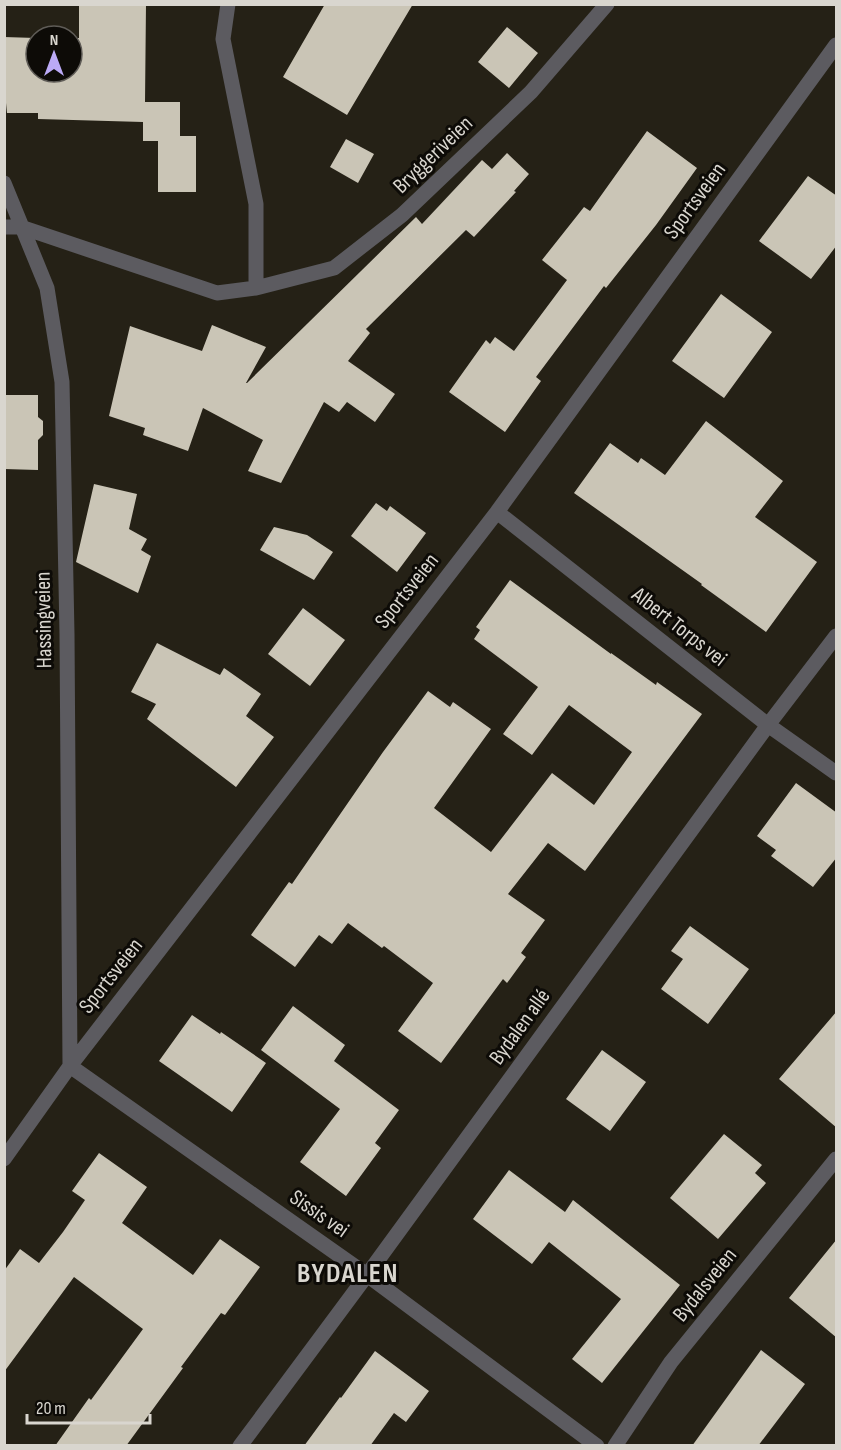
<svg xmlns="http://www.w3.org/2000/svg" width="841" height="1450" viewBox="0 0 841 1450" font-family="'Sofia Sans Condensed',sans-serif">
<rect width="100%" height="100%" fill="#252116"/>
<path fill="#cac5b6" d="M79,4H146L145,102H180V136H196V192H158V141H143V122L38,119V113H7L6,103H4V37L36,38V72H72V38H79Z
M325,4H413L347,115L283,77Z
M507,27L538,53L509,88L478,62Z
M647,131L697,168L656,225L606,288L604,286L536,377L541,381L505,432L449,392L486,340L490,344L495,337L514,351L567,280L542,260L584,207L590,211Z
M346,139L374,154L358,183L330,167Z
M507,153L529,174L514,191L516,192L474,237L466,230L366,329L370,333L348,361L395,394L375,422L347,402L339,412L324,402L281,483L248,471L263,440L203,408L188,451L143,435L145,428L109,416L130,326L202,351L212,325L266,347L246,383H247L416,217L422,224L482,160L492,169Z
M808,176L837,196V245L811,279L759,241Z
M721,294L772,332L724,398L672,361Z
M4,395H38V417L43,421V435L38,440V470L4,469Z
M706,421L783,481L755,517L817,562L766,632L701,585L702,584L574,493L610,443L638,463L641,458L665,475Z
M94,484L137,494L129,529L147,539L141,550L151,556L138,593L76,562Z
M376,503L387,511L390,506L426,533L397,572L351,536Z
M274,527L307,535L333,552L314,580L260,550Z
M510,580L611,654V653L656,685L657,682L702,714L585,871L548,843L508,894L545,920L521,953L526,957L507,983L503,979L441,1063L398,1031L433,983L384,946L382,948L348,923L332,944L319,935L295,967L251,935L289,882L292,884L383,752L428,691L450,707L453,702L491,729L434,808L491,852L552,773L594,805L632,752L569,705L532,755L503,734L538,687L474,639L480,630L476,627Z
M303,608L345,640L310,686L268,654Z
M157,643L220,675L224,668L261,694L246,716L274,737L236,787L147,719L156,704L131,692Z
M796,783L837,813V857L813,887L771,856L776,850L757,836Z
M690,926L749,969L708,1024L661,989L683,959L671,951Z
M293,1006L345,1045L334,1061L399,1110L375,1143L381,1148L346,1196L300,1162L340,1109L261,1050Z
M837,1011V1128L779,1079Z
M192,1015L220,1034L221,1032L266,1063L232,1112L159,1061Z
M602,1050L646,1082L610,1131L566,1099Z
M724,1134L762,1165L755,1173L766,1183L718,1239L670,1198Z
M99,1153L147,1187L122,1223L193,1275L220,1239L260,1267L225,1315L221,1313L181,1367L183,1368L126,1446H55L89,1398L91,1400L143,1329L74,1277L4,1372V1271L20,1249L39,1263L63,1232L85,1200L72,1191Z
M509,1170L565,1212L573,1200L680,1285L602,1383L572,1359L621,1299L549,1242L532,1264L473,1219Z
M837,1239V1338L789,1298Z
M761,1350L805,1384L758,1446H692Z
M375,1351L429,1391L406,1422L394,1413L370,1446H304L340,1397L341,1398Z"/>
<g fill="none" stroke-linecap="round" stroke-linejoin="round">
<path stroke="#5c5b60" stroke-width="15" d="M228,4L223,39L256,204V288
M4,183L47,288L62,382L67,634L70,1066
M4,227H21L217,293L256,288L334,268L402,215L531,92L607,4
M497,512L768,725L836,773
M70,1066L367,1275L597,1446
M4,1159L70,1066L497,512L836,45
M240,1446L367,1275L768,725L836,636
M615,1446L671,1362L836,1159"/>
</g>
<g text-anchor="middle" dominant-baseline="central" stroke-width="6" stroke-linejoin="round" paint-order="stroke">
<g font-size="22" fill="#d9d6cf" stroke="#0d0b07">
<text transform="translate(433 155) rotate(-44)">Bryggeriveien</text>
<text transform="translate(695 201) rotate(-54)">Sportsveien</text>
<text transform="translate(407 591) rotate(-52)">Sportsveien</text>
<text transform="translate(44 620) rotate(-91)">Hassingveien</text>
<text transform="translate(679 627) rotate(38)">Albert Torps vei</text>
<text transform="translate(111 976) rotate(-52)">Sportsveien</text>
<text transform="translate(520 1027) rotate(-54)">Bydalen allé</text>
<text transform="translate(319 1214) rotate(35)">Sissis vei</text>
<text transform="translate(705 1285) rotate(-51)">Bydalsveien</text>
</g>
<g font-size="28" font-weight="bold" letter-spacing="1.5" fill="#d9d6cf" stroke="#0d0b07">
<text x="348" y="1273">BYDALEN</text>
</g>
</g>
<rect width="841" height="1450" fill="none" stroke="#d9d6cf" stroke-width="12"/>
<g transform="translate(54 54)"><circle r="28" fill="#0d0b07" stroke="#5f5c57" stroke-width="1.5"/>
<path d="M0-4.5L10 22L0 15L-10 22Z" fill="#bbaaf6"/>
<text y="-9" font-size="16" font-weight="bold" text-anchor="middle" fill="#d9d6cf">N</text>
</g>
<path d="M27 1414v9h123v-9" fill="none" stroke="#d9d6cf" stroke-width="3"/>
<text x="36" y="1414" font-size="18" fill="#d9d6cf" stroke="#0d0b07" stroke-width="4.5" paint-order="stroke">20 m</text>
</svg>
